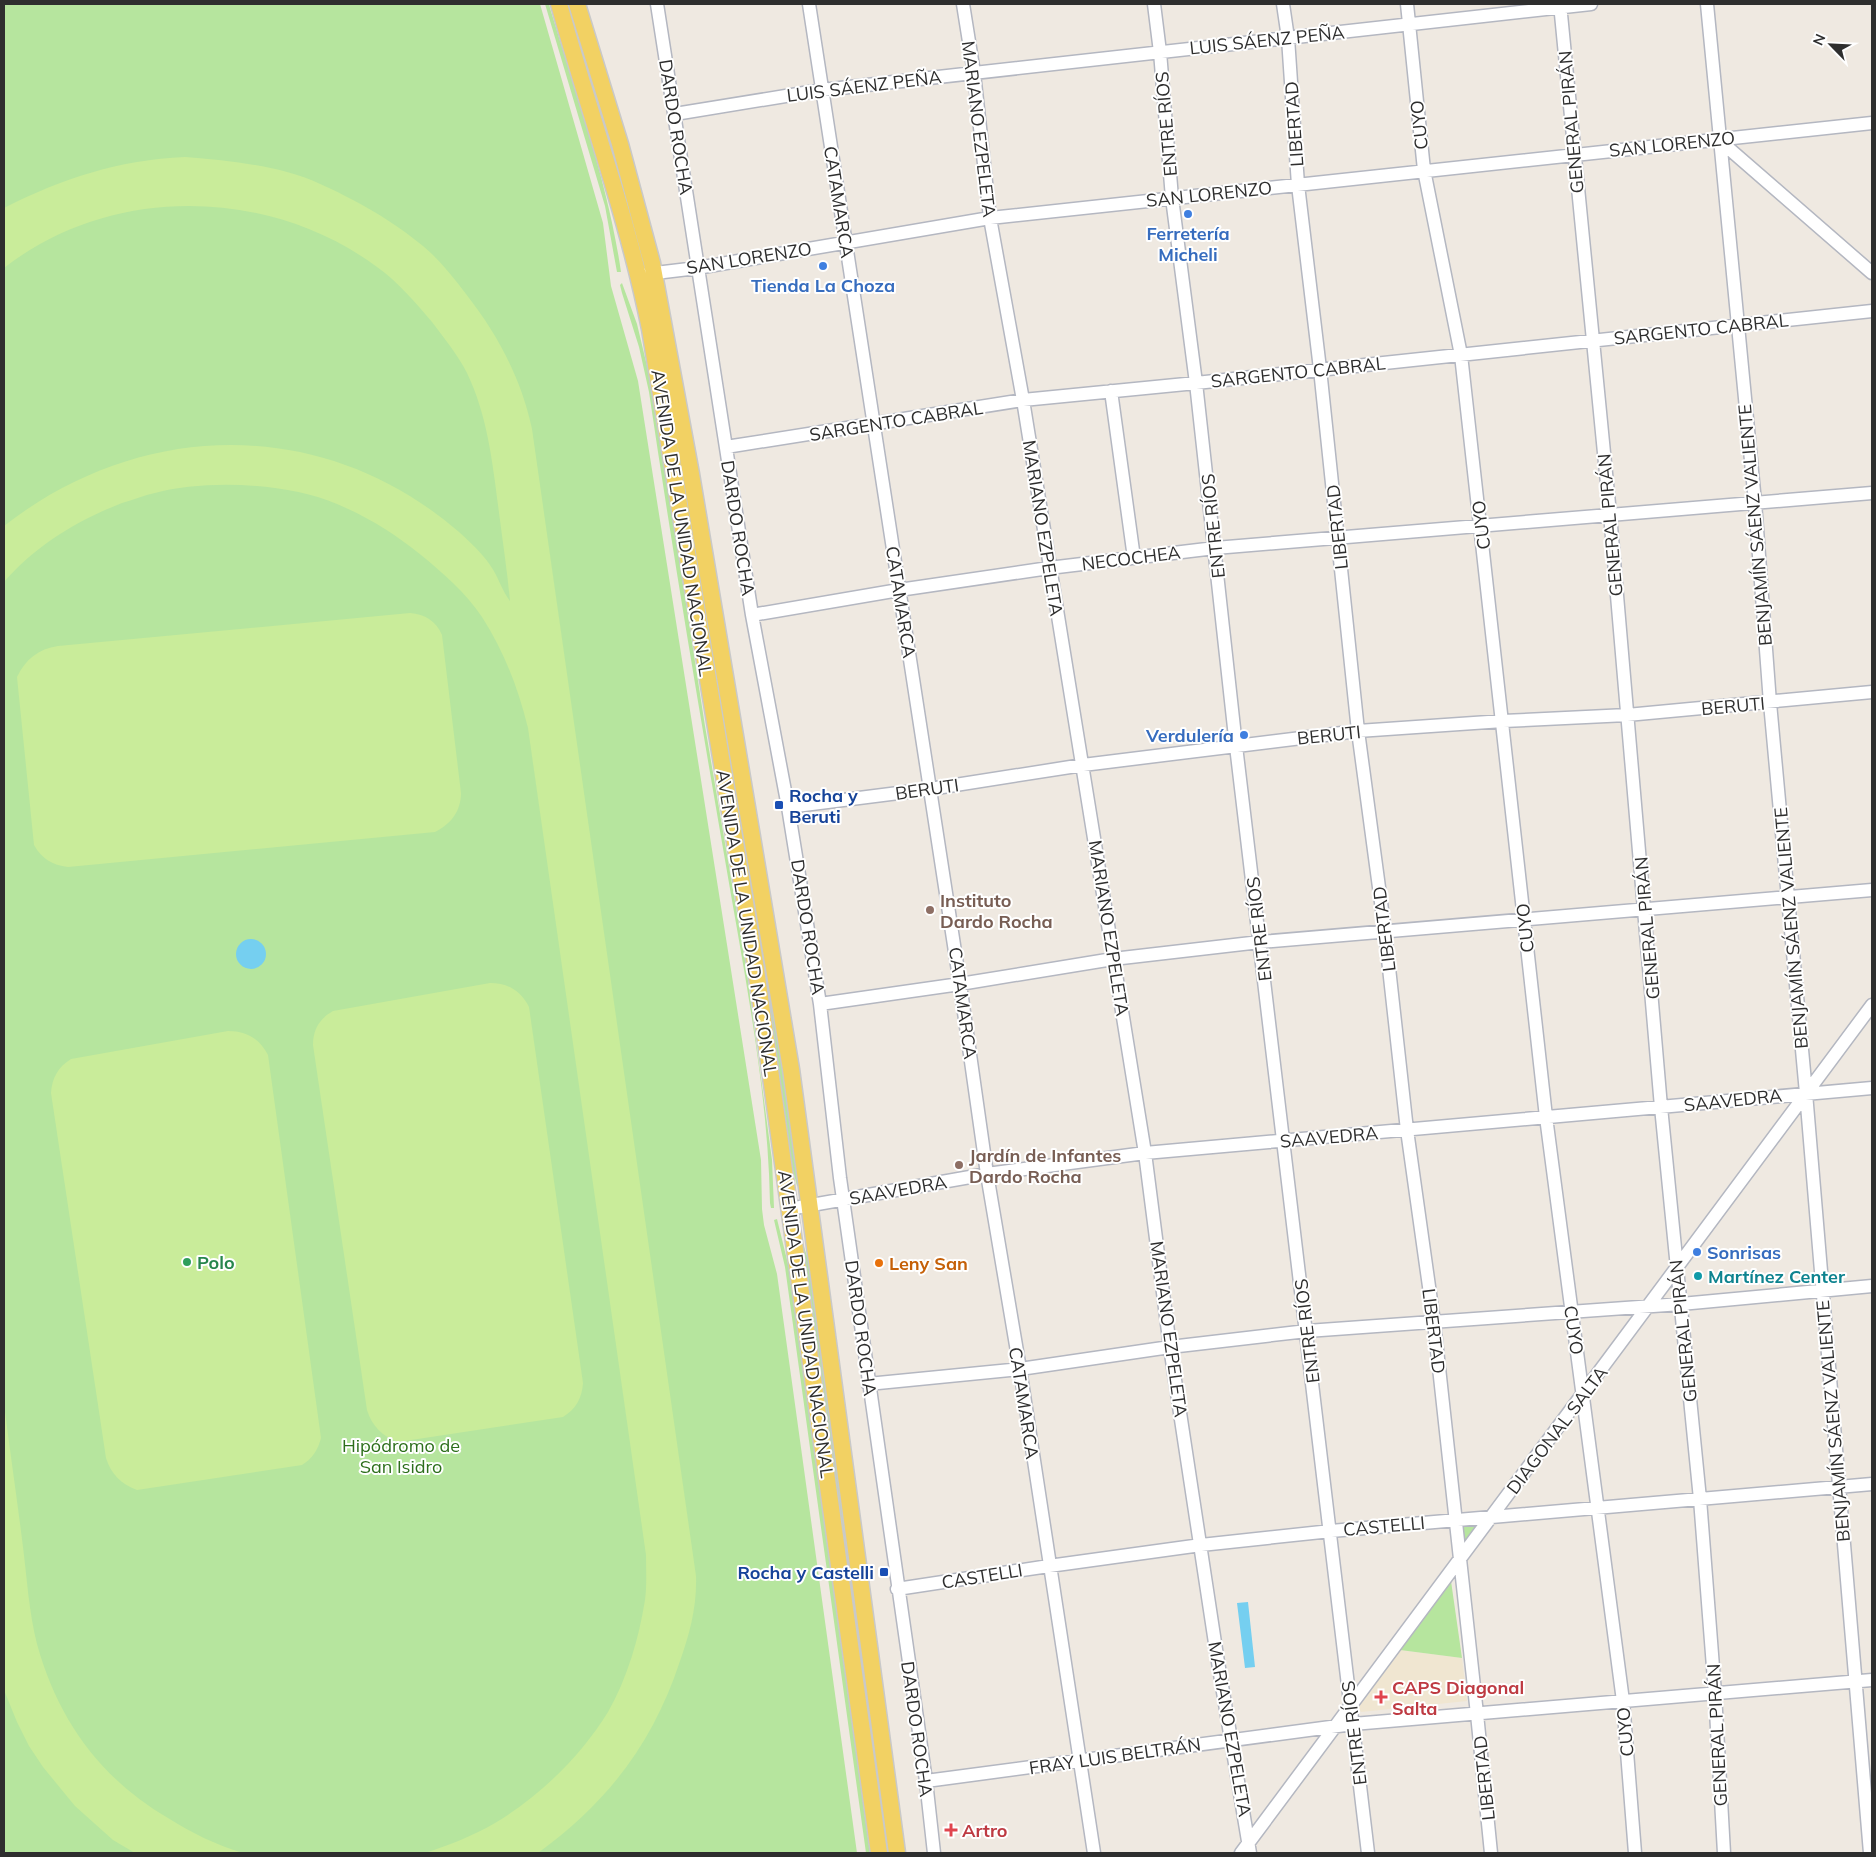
<svg xmlns="http://www.w3.org/2000/svg" width="1876" height="1857" viewBox="0 0 1876 1857" font-family="Mulish,sans-serif">
<rect width="100%" height="100%" fill="#efe9e1"/>
<path fill="#f0e6d1" d="M1400,1650L1462,1658L1467,1701L1361,1712L1358,1707Z"/>
<path fill="#b6e59e" d="M4,4H540L603,223L611,286L638,381L761,1160L762,1209L764,1225L777,1274L857,1853H4Z
M545,4H549L550,8C576,95 608,182 621,272H617L605,206Z
M564,4H573L642,250L639,249Z
M622,283L637,324L653,391L705,726L746,966L772,1160L774,1208H771L770,1203C768,1089 744,972 725,860C698,704 672,548 649,392L639,347L622,293L620,285Z
M654,309L770,970L799,1184L797,1186L788,1151Z
M777,1219L789,1268L870,1853H866L785,1267L774,1220Z
M800,1241H802L812,1271L892,1853H885Z
M1492,1517L1460,1561L1456,1520Z
M1451,1581L1462,1658L1400,1650Z"/>
<path fill="#c9ec9a" d="M185,157C220,160 254,163 287,172C310,178 332,189 353,200C378,213 401,228 423,246C440,260 453,277 466,294C498,335 521,378 532,429L696,1576C697,1606 690,1633 680,1661C653,1743 608,1802 538,1853H425C449,1845 473,1836 495,1823C539,1797 581,1756 608,1712C627,1679 639,1638 645,1600C647,1585 646,1570 646,1555L528,728C518,688 504,651 482,617C466,593 443,573 421,555C395,534 368,517 337,504C288,483 207,479 155,493C144,495 133,500 122,503C78,520 35,546 4,582V526C142,418 325,416 459,532C470,542 482,553 490,565C498,576 502,591 510,601C507,569 502,537 498,505C492,459 487,415 467,373C458,355 444,338 432,322C415,302 398,282 377,267C269,187 111,184 4,268V208C63,178 119,160 185,157Z
M410,613C425,614 436,621 442,635L461,793C461,811 451,824 435,832L68,867C52,865 42,859 34,845L17,677C26,659 38,649 58,646Z
M490,983C508,983 521,991 529,1007L583,1383C582,1398 576,1409 563,1417L398,1442C382,1436 372,1426 367,1410L313,1045C313,1030 319,1019 333,1011Z
M228,1031C247,1031 260,1039 268,1055L321,1438C318,1450 312,1459 302,1465L137,1490C121,1484 111,1474 106,1458L51,1093C52,1078 58,1067 71,1059Z
M4,1404C10,1451 17,1499 23,1547C27,1579 29,1613 37,1644C58,1720 100,1778 168,1818C192,1833 216,1845 243,1853H135L113,1840L75,1806L43,1767L29,1746L17,1722L4,1690Z"/>
<path fill="#75cff0" d="M236 954a15 15 0 1 1 30 0a15 15 0 1 1-30 0Z
M1248,1602L1255,1667L1245,1668L1237,1603Z"/>
<g fill="none" stroke-linecap="round" stroke-linejoin="round">
<g stroke="#b4b7c1" stroke-width="15">
<path id="minor" d="M657,4L752,615L788,807L820,1004L840,1178L926,1781L934,1853
M809,4L960,984L987,1174L1020,1369L1094,1853
M963,4L974,73L990,218L1023,400L1145,1153L1170,1347L1217,1656L1250,1853
M1154,4L1160,52L1172,198L1196,383L1236,746L1368,1853
M1283,4L1288,38L1298,185L1320,369L1358,731L1385,932L1407,1130L1434,1322L1477,1714L1491,1853
M1407,4L1424,170L1461,355L1546,1117L1623,1701L1635,1853
M1560,4L1610,514L1661,1107L1700,1499L1715,1693L1724,1853
M1707,4L1755,502L1770,703L1806,1093L1870,1853
M675,114L822,90L1591,4
M1719,140L1872,273
M647,274L697,268L990,218L1872,123
M1111,391L1134,558
M726,447L1023,400L1196,383L1872,311
M752,615L899,590L1049,568L1215,548L1872,493
M788,807L930,789L1083,765L1358,731L1503,721L1627,715L1872,692
M820,1004L960,984L1113,959L1260,942L1872,890
M789,1209L987,1174L1145,1153L1872,1088
M868,1384L1020,1369L1170,1347L1307,1331L1681,1304L1872,1286
M897,1589L1049,1566L1201,1545L1331,1531L1872,1484
M926,1781L1353,1724L1872,1680
M1241,1853L1872,1005"/>
</g>
<g stroke="#c9c9c9" stroke-width="19">
<path id="major" d="M559,4C589,113 628,218 650,329L756,969L879,1853
M577,4L620,144L652,263L691,474L791,1069L897,1853"/>
</g>
<use href="#minor" stroke="#fff" stroke-width="12"/>
<use href="#major" stroke="#f2d163" stroke-width="16"/>
</g>
<g fill="#3f7fe0" stroke="#fff" stroke-width="2">
<circle cx="1188" cy="214" r="5"/>
<circle cx="823" cy="266" r="5"/>
<circle cx="1244" cy="735" r="5"/>
<circle cx="1697" cy="1252" r="5"/>
</g>
<g fill="#1a4fb4" stroke="#fff" stroke-width="2">
<rect x="774" y="800" width="10" height="10" rx="2.5"/>
<rect x="879" y="1567" width="10" height="10" rx="2.5"/>
</g>
<g fill="#8d6e63" stroke="#fff" stroke-width="2">
<circle cx="930" cy="910" r="5"/>
<circle cx="959" cy="1165" r="5"/>
</g>
<circle fill="#2e9e5b" stroke="#fff" stroke-width="2" cx="187" cy="1262" r="5"/>
<circle fill="#e8710a" stroke="#fff" stroke-width="2" cx="879" cy="1263" r="5"/>
<circle fill="#0f9aa8" stroke="#fff" stroke-width="2" cx="1698" cy="1276" r="5"/>
<g fill="#e0444e" stroke="#fff" stroke-width="2">
<path d="M1378.5 1689.5h5v5h5v5h-5v5h-5v-5h-5v-5h5z"/>
<path d="M948.5 1822.5h5v5h5v5h-5v5h-5v-5h-5v-5h5z"/>
</g>
<g text-anchor="middle" dominant-baseline="central" stroke-width="4" stroke-linejoin="round" paint-order="stroke">
<g font-size="18" fill="#2e2e2e" stroke="#fff">
<text transform="translate(1267 40) rotate(-6)">LUIS SÁENZ PEÑA</text>
<text transform="translate(864 86) rotate(-7)">LUIS SÁENZ PEÑA</text>
<text transform="translate(1571 122) rotate(-95)">GENERAL PIRÁN</text>
<text transform="translate(1166 124) rotate(-95)">ENTRE RÍOS</text>
<text transform="translate(1294 124) rotate(-94)">LIBERTAD</text>
<text transform="translate(1419 125) rotate(-96)">CUYO</text>
<text transform="translate(676 127) rotate(81)">DARDO ROCHA</text>
<text transform="translate(979 129) rotate(83)">MARIANO EZPELETA</text>
<text transform="translate(1672 144) rotate(-6)">SAN LORENZO</text>
<text transform="translate(1209 194) rotate(-6)">SAN LORENZO</text>
<text transform="translate(839 202) rotate(81)">CATAMARCA</text>
<text transform="translate(749 258) rotate(-9)">SAN LORENZO</text>
<text transform="translate(1701 329) rotate(-6)">SARGENTO CABRAL</text>
<text transform="translate(1298 372) rotate(-6)">SARGENTO CABRAL</text>
<text transform="translate(896 421) rotate(-9)">SARGENTO CABRAL</text>
<text transform="translate(682 523) rotate(81)">AVENIDA DE LA UNIDAD NACIONAL</text>
<text transform="translate(1481 525) rotate(-97)">CUYO</text>
<text transform="translate(1610 525) rotate(-95)">GENERAL PIRÁN</text>
<text transform="translate(1755 525) rotate(-95)">BENJAMÍN SÁENZ VALIENTE</text>
<text transform="translate(1213 526) rotate(-96)">ENTRE RÍOS</text>
<text transform="translate(1337 527) rotate(-96)">LIBERTAD</text>
<text transform="translate(738 528) rotate(81)">DARDO ROCHA</text>
<text transform="translate(1043 528) rotate(81)">MARIANO EZPELETA</text>
<text transform="translate(1131 558) rotate(-7)">NECOCHEA</text>
<text transform="translate(901 602) rotate(81)">CATAMARCA</text>
<text transform="translate(1733 706) rotate(-5)">BERUTI</text>
<text transform="translate(1329 735) rotate(-6)">BERUTI</text>
<text transform="translate(927 789) rotate(-8)">BERUTI</text>
<text transform="translate(747 923) rotate(81)">AVENIDA DE LA UNIDAD NACIONAL</text>
<text transform="translate(808 927) rotate(81)">DARDO ROCHA</text>
<text transform="translate(1109 928) rotate(81)">MARIANO EZPELETA</text>
<text transform="translate(1525 928) rotate(-96)">CUYO</text>
<text transform="translate(1647 928) rotate(-95)">GENERAL PIRÁN</text>
<text transform="translate(1791 928) rotate(-95)">BENJAMÍN SÁENZ VALIENTE</text>
<text transform="translate(1259 929) rotate(-97)">ENTRE RÍOS</text>
<text transform="translate(1384 929) rotate(-97)">LIBERTAD</text>
<text transform="translate(963 1003) rotate(82)">CATAMARCA</text>
<text transform="translate(1733 1100) rotate(-6)">SAAVEDRA</text>
<text transform="translate(1329 1137) rotate(-5)">SAAVEDRA</text>
<text transform="translate(898 1190) rotate(-10)">SAAVEDRA</text>
<text transform="translate(806 1324) rotate(82)">AVENIDA DE LA UNIDAD NACIONAL</text>
<text transform="translate(861 1328) rotate(82)">DARDO ROCHA</text>
<text transform="translate(1169 1329) rotate(82)">MARIANO EZPELETA</text>
<text transform="translate(1574 1330) rotate(82)">CUYO</text>
<text transform="translate(1307 1331) rotate(-97)">ENTRE RÍOS</text>
<text transform="translate(1434 1331) rotate(83)">LIBERTAD</text>
<text transform="translate(1683 1331) rotate(-96)">GENERAL PIRÁN</text>
<text transform="translate(1024 1403) rotate(81)">CATAMARCA</text>
<text transform="translate(1833 1421) rotate(-95)">BENJAMÍN SÁENZ VALIENTE</text>
<text transform="translate(1557 1430) rotate(-53)">DIAGONAL SALTA</text>
<text transform="translate(1384 1526) rotate(-5)">CASTELLI</text>
<text transform="translate(982 1576) rotate(-9)">CASTELLI</text>
<text transform="translate(917 1729) rotate(82)">DARDO ROCHA</text>
<text transform="translate(1230 1729) rotate(80)">MARIANO EZPELETA</text>
<text transform="translate(1625 1732) rotate(-95)">CUYO</text>
<text transform="translate(1354 1733) rotate(-97)">ENTRE RÍOS</text>
<text transform="translate(1717 1735) rotate(-93)">GENERAL PIRÁN</text>
<text transform="translate(1115 1756) rotate(-8)">FRAY LUIS BELTRÁN</text>
<text transform="translate(1484 1778) rotate(-96)">LIBERTAD</text>
</g>
<g font-size="18" font-weight="bold" fill="#366cbe" stroke="#fff">
<text x="1188" y="233">Ferretería<tspan x="1188" dy="21">Micheli</tspan></text>
<text x="823" y="285">Tienda La Choza</text>
<text x="1234" y="735" text-anchor="end">Verdulería</text>
<text x="1707" y="1252" text-anchor="start">Sonrisas</text>
</g>
<g font-size="18" font-weight="bold" fill="#164399" stroke="#fff" text-anchor="start">
<text x="789" y="795">Rocha y<tspan x="789" dy="21">Beruti</tspan></text>
<text x="874" y="1572" text-anchor="end">Rocha y Castelli</text>
</g>
<g font-size="18" font-weight="bold" fill="#785e54" stroke="#fff" text-anchor="start">
<text x="940" y="900">Instituto<tspan x="940" dy="21">Dardo Rocha</tspan></text>
<text x="969" y="1155">Jardín de Infantes<tspan x="969" dy="21">Dardo Rocha</tspan></text>
</g>
<g font-size="18" font-weight="bold" fill="#27864d" stroke="#fff" text-anchor="start">
<text x="197" y="1262">Polo</text>
</g>
<g font-size="18" font-weight="bold" fill="#c56008" stroke="#fff" text-anchor="start">
<text x="889" y="1263">Leny San</text>
</g>
<g font-size="18" font-weight="bold" fill="#0d838f" stroke="#fff" text-anchor="start">
<text x="1708" y="1276">Martínez Center</text>
</g>
<g font-size="18" fill="#2c6e1b" stroke="#fff">
<text x="401" y="1445">Hipódromo de<tspan x="401" dy="21">San Isidro</tspan></text>
</g>
<g font-size="18" font-weight="bold" fill="#be3a42" stroke="#fff" text-anchor="start">
<text x="1392" y="1687">CAPS Diagonal<tspan x="1392" dy="21">Salta</tspan></text>
<text x="962" y="1830">Artro</text>
</g>
</g>
<rect width="1876" height="1857" fill="none" stroke="#2e2e2e" stroke-width="10"/>
<g transform="translate(1831 45) rotate(294)" stroke="#ffffff" stroke-width="4" paint-order="stroke">
<path d="M0-4L9 19L0 12L-9 19Z" fill="#2e2e2e"/>
<text y="-8" font-size="14" font-weight="bold" text-anchor="middle" fill="#2e2e2e">N</text>
</g>
</svg>
